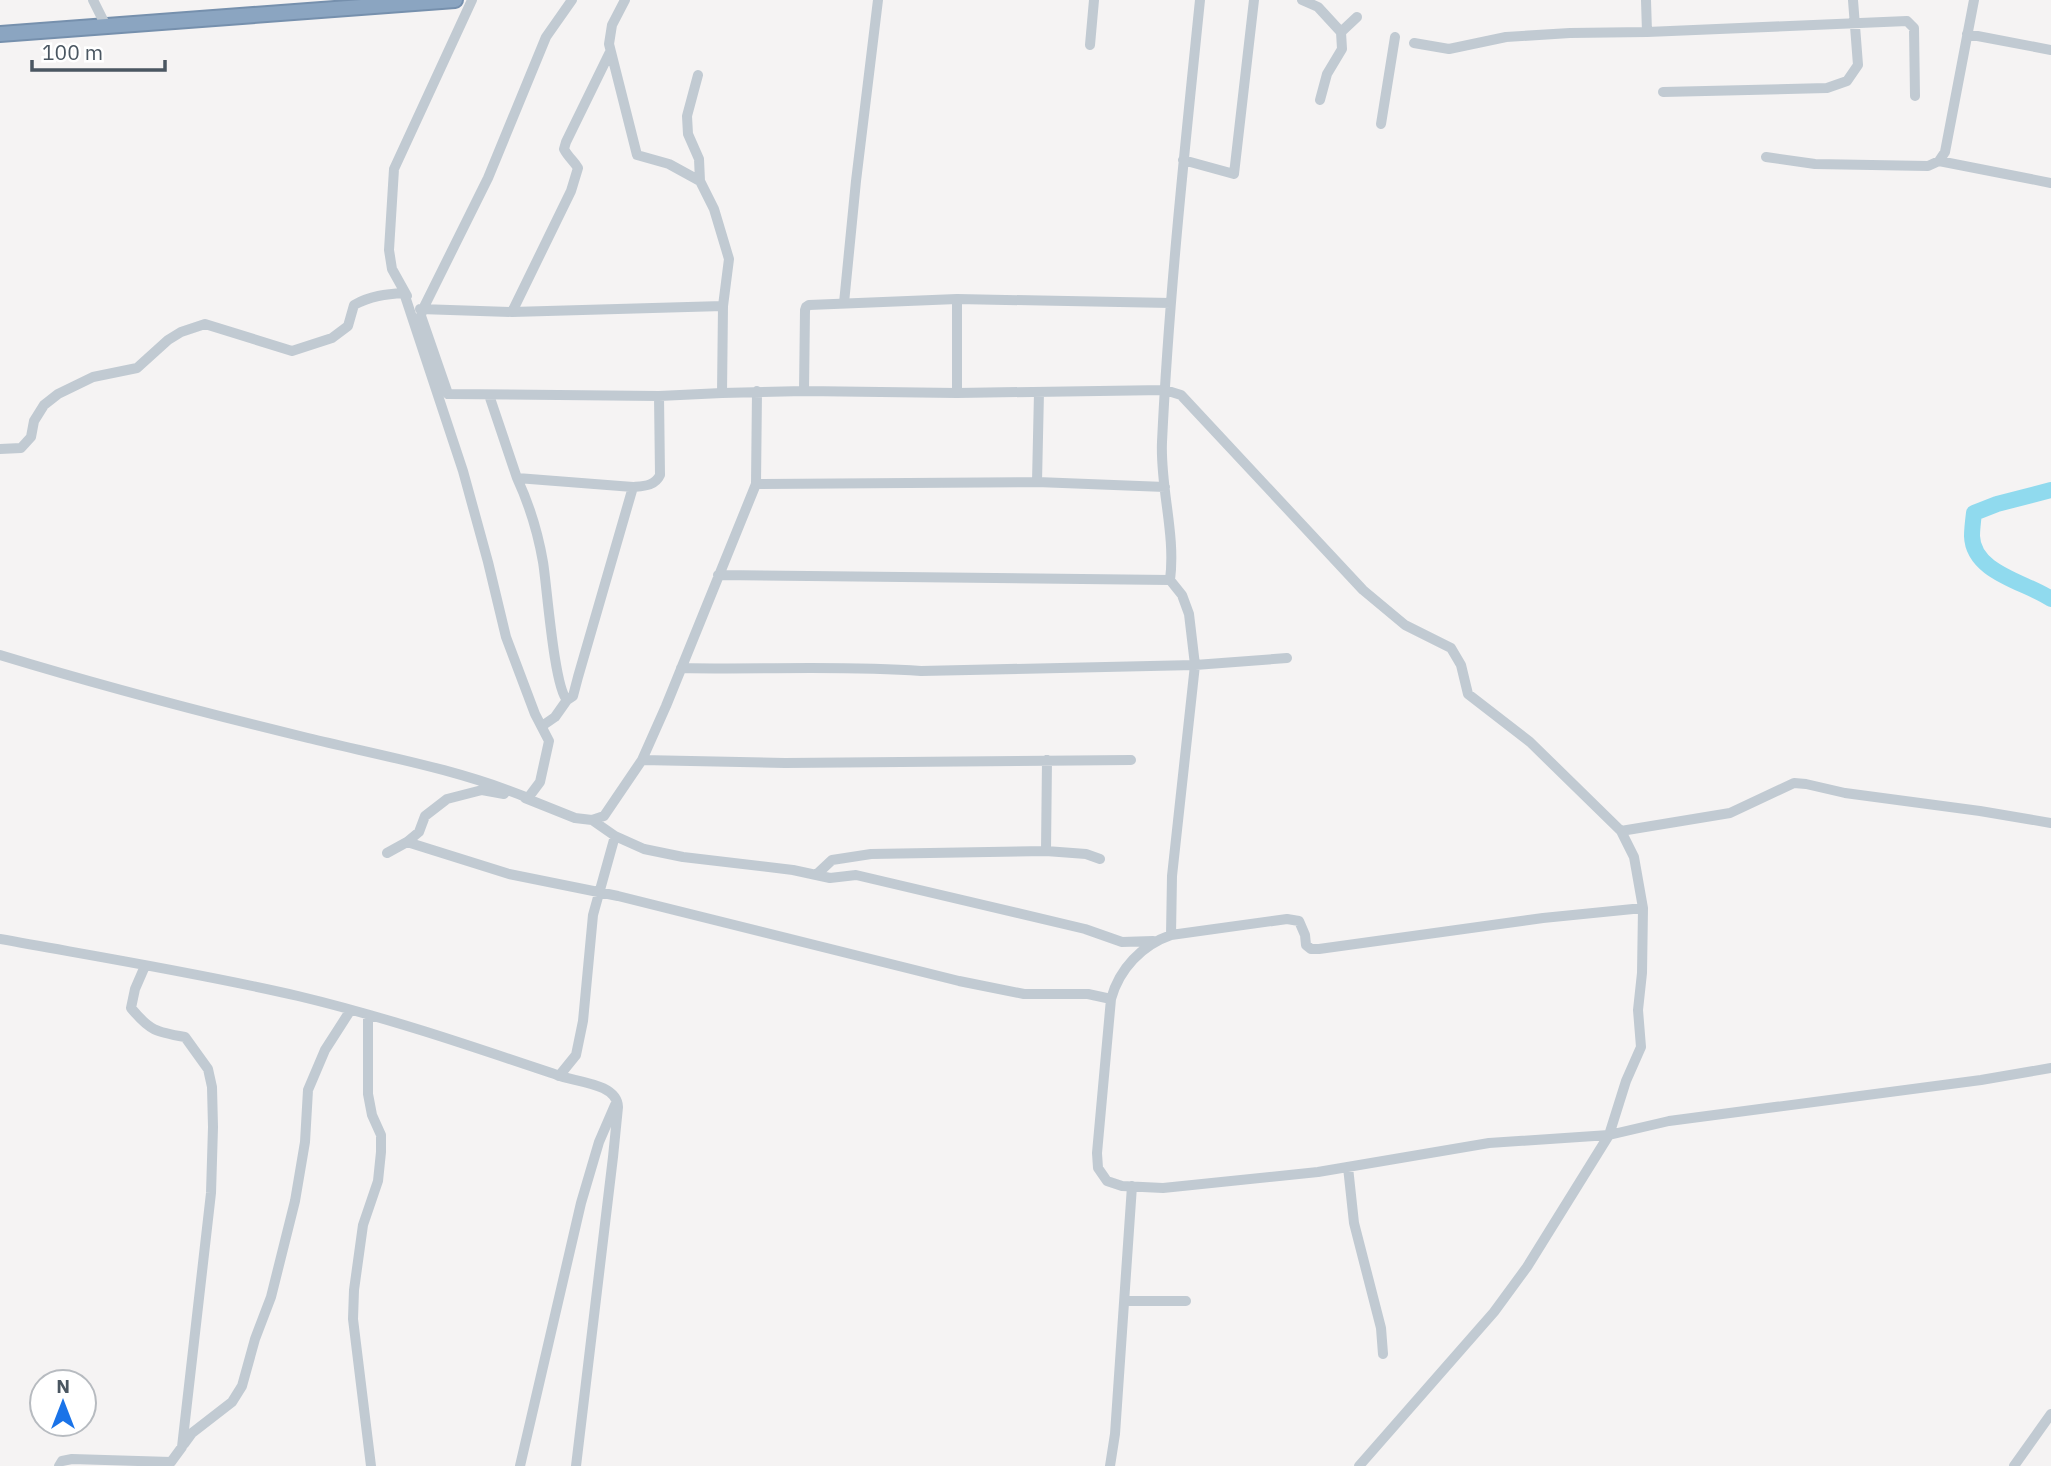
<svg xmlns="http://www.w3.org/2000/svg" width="2051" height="1466" viewBox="0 0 2051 1466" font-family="'IBM Plex Sans',sans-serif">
<rect width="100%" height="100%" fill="#f5f3f3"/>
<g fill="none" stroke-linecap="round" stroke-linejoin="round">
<path stroke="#90daee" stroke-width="16" d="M2051,490L1997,504L1974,513C1973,521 1972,529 1972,536C1973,573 2026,582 2051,599"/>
<g stroke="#7690ad" stroke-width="18">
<path id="highway" d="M0,34L455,0"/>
</g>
<path stroke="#c1cad2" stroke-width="10" d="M93,0L106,26
M625,0L612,25L609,44L637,155L669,164L700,181
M1302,0L1318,7L1341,32
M1647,32L1907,21L1914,28L1915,96
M1967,34L2051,50
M1414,43L1449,49L1506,37L1570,33L1647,32L1646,0
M1090,45L1094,0
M698,75L687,116L688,134L699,159L700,181L714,209L729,259L723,306L722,393L804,391L957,393L1165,390L1181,395L1363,590L1405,625L1451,648L1461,665L1468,694L1530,742L1621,831L1634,857L1643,908L1642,973L1638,1010L1641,1047L1626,1081L1609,1135L1527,1267L1494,1312L1359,1466
M1663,92L1827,88L1847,81L1858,65L1853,0
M1320,100L1327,74L1342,49L1341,32L1357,17
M1381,124L1395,37
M1766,157L1815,164L1928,166L1939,161L1945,152L1974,0
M1183,160L1234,174L1254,0
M1939,161L2051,183
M407,296L392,269L389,250L394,169L472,0
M844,303L856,181L878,0
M420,309L512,312L723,306
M512,312L571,191L578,168C574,161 568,157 564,149L566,142L610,52
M804,391L805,310L806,307L809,305L957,299L1171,303
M957,393V299
M489,395L517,478L633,487C644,486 655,486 660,475L659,396L448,394L421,316L422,311L488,178L546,37L572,0
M659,396L722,393
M0,449L21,448L31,437L34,421L44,405L58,394L93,377L137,368L168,340L181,332L205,324L292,351L332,338L348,326L354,305C370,296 386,294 404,293L463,471L488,562L506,637L535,714L549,741L540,782L528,798C457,769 383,756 308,738C205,713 102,686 0,655
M517,478C529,504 538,533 543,562C547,586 554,687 567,700L573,696L578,677L633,487
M1037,482L1039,392
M756,484L1037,482L1165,487
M718,575L1170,580
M681,668C761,670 841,665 921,671L1195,665L1287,658
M542,726L555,717L567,700
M642,760L785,763L1131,760
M525,798L575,818L592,820L604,816L642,760L666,706L756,484L757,391
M592,820L615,836L644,849L683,857L793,870L830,878L856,875L1085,929L1122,942L1153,941
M1621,831L1730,813L1794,783L1806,784L1845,793L1980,811L2051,823
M407,842L509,874L618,896L959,981L1024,994H1088L1111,999
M1046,851L1047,760
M387,853L407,842L419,832L425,816L447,799L482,790L504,794
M816,875L832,860L871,854L1046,851L1086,854L1100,859
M1643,908L1543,918L1319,949H1311L1306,945L1305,935L1299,921L1287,919L1171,935C1142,945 1119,969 1111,999L1097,1153L1098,1168L1107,1181L1122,1186L1163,1188L1318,1172L1489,1143L1609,1135L1669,1121L1981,1080L2051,1068
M1171,935L1172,876L1195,665L1189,614L1182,595L1170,580C1176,534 1160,488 1162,442C1169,294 1185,147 1200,0
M0,939C99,957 199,973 298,996C386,1017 471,1046 557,1075C575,1082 617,1083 618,1107L613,1157L576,1466
M368,1016V1094L372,1115L381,1135V1152L378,1181L363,1225L354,1290L353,1319L371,1466
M559,1076L576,1055L583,1021L593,915L615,836
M1348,1167L1354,1223L1381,1328L1383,1354
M1125,1301H1186
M184,1444L192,1433L232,1402L242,1386L255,1339L271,1297L295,1201L305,1142L308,1090L325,1050L350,1011
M59,1466L62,1461L72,1459L171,1462L182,1447L211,1193L213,1127L212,1087L208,1069L185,1037C156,1032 150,1031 131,1008L135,989L145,966
M520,1466L581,1203L599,1142L615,1105
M1110,1466L1115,1434L1132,1186
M2014,1466L2051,1414"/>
<use href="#highway" stroke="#8ba5c1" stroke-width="14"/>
</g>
<g transform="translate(63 1403)"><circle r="33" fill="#ffffff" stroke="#b7bbc0" stroke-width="2"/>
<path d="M0-5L12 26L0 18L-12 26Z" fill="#1a73e8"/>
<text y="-10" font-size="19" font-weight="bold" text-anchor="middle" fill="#4a5661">N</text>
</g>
<path d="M32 60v10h133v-10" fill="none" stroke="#4a5661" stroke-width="3.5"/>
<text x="42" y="60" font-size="21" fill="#4a5661" stroke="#ffffff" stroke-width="5" paint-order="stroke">100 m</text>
</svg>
